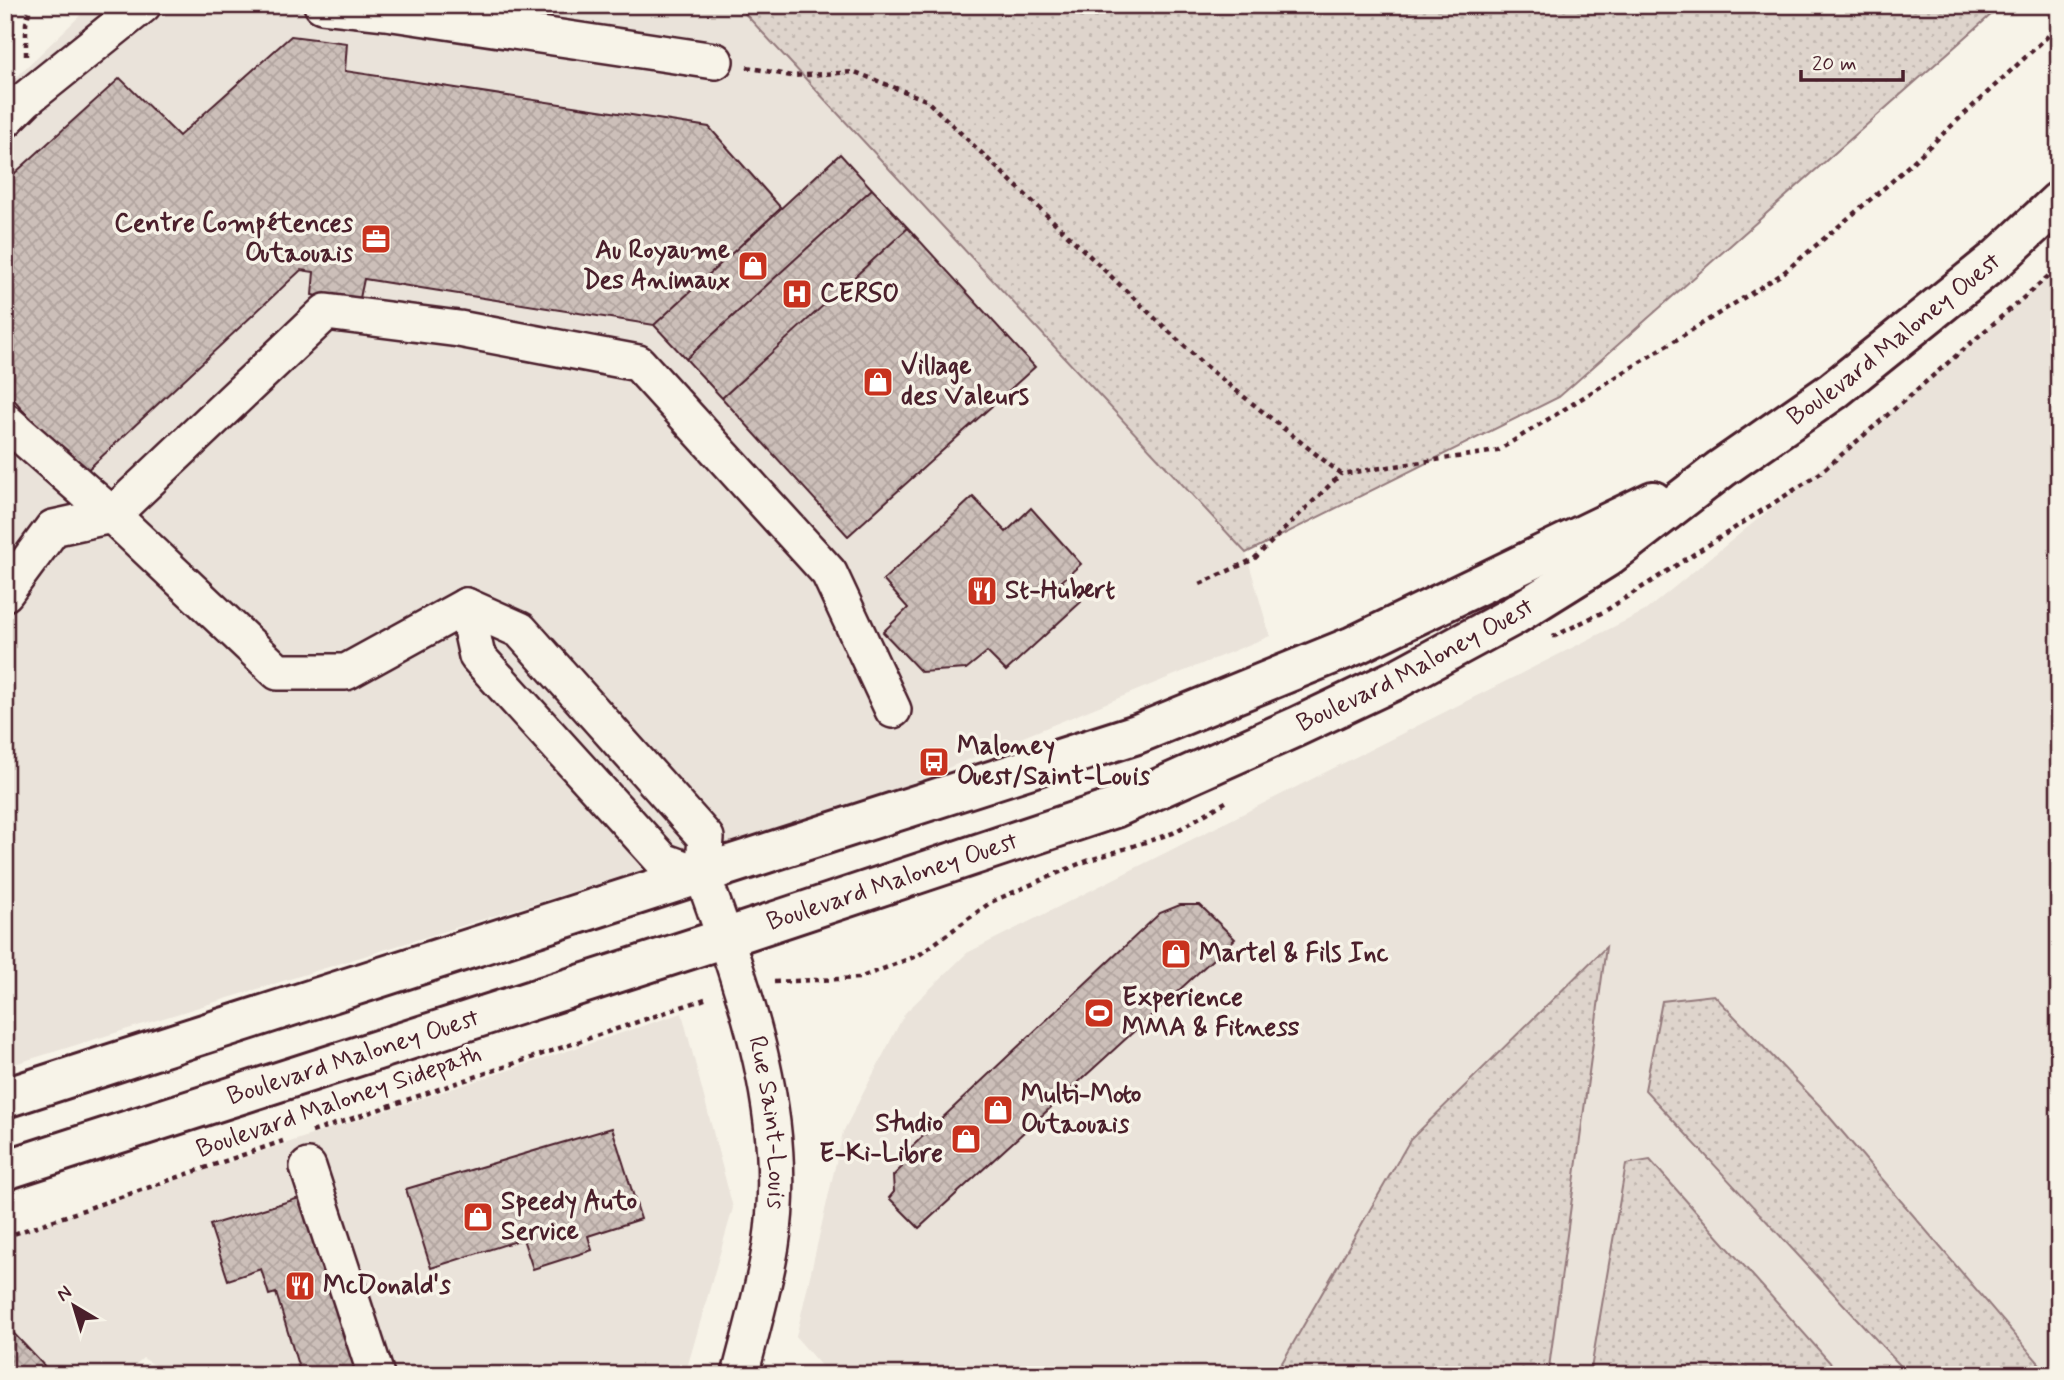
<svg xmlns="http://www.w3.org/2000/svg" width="2064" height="1380" viewBox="0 0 2064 1380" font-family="Mynerve,sans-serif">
<defs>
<pattern id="grass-dots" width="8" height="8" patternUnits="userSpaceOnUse" patternTransform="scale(1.75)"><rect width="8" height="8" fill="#ded4cc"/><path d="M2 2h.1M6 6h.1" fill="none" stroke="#c0b6af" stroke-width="1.8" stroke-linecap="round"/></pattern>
<pattern id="building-cross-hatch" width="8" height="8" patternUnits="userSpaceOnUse" patternTransform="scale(1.75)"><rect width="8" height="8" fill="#ccbfb9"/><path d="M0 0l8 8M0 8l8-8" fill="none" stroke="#b1a49f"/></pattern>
</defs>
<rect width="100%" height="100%" fill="#f7f3e8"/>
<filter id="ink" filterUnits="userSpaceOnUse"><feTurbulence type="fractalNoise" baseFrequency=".0143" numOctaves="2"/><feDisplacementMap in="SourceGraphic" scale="14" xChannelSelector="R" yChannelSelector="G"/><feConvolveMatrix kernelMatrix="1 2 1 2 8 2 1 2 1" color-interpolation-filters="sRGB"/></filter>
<g filter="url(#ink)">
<path fill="#eae3da" d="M91,5H737L1246,553L1270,636L872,799L5,1067V88Z
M2059,267V1375H829L796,1337L843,1132L905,1013L967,953L1645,611L1850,444Z
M682,1013L733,1208L685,1375H171L143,1358L124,1375H5V1236Z"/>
<path fill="url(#grass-dots)" stroke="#947a7c" stroke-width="2" d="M737,5H2002L1559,397L1246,553Z
M1606,947L1548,1375H1275L1410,1140Z
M1714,995L1821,1107L2049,1375H1909L1645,1090L1662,1001Z
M1650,1160L1841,1375H1590L1626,1164Z"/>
<path fill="url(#building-cross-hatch)" stroke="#4a1f2b" stroke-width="2" d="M291,36L347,43L345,71L709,127L781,208L654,325L364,279L359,303L312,295L314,272L301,270L82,475L5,390V182L120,78L179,136Z
M840,154L872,189L686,359L654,325Z
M872,189L908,228L722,398L686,359Z
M908,228L1035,367L848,536L722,398Z
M973,497L1006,532L1031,508L1081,564L1062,581L1081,602L1006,671L987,652L966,669L921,672L883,632L908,608L883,580Z
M1180,905H1200L1235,939L919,1228L889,1198L894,1192L893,1176L902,1167V1156L1160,913Z
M612,1128L641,1219L588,1236L592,1250L533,1269L523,1239L431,1268L406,1189Z
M306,1196L361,1375H301L276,1293L269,1295L261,1269L228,1280L210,1225Z
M5,1324L49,1371L45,1375H5Z"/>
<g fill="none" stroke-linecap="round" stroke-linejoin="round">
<g stroke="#4a1f2b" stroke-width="40">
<g id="minor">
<path d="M322,5L386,12L715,61"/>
<path d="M5,120L26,99L143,5"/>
<path d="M5,421L112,515L326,312L459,329L638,363L829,573L893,710"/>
<path d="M5,593L53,528L112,515L278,672H346L466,606"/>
<path d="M466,606L520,630L706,838L703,876L663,861L477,656Z"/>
<path id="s1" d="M703,876C745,993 791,1117 771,1245C764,1288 751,1332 740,1375"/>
<path d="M308,1167L376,1375"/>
</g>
</g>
<g stroke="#4a1f2b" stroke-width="44">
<g id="major">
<path d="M5,1098L1137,734L1353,646L1653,501"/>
<path id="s2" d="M5,1170L725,938L1115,808L1298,726L1395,680L1513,616L1606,558L1721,469L1833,391L1998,258L2059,201"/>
</g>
</g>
<path stroke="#4a1f2b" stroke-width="4.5" stroke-dasharray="5 5" stroke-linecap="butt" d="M26,56V23L31,5
M747,67L791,76L855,72L926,100L1204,365L1341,474L1497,451L1782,274L1890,183L2059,26
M1200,584L1254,559L1341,474
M1553,637L1605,611L1819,474L2059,267
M774,982L859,978L919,955L991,902L1081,863L1173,833L1229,800
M312,1132L708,998
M5,1237L283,1141"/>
<use href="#minor" stroke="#f7f3e8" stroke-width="35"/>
<use href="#major" stroke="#f7f3e8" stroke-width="38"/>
</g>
</g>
<defs>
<g id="office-square" transform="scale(1.575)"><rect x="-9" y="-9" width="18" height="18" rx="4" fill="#c8321e" stroke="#f7f3e8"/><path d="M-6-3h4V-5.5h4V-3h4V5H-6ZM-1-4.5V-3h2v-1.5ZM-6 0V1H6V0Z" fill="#fff"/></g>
<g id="shop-square" transform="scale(1.575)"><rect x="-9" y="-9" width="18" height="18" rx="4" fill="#c8321e" stroke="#f7f3e8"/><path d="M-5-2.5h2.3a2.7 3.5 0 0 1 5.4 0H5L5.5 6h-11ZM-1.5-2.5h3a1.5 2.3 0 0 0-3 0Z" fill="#fff"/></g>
<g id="hospital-square" transform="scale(1.575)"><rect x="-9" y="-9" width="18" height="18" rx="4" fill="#c8321e" stroke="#f7f3e8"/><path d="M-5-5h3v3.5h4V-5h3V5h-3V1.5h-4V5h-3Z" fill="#fff"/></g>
<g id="restaurant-square" transform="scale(1.575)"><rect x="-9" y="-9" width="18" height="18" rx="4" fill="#c8321e" stroke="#f7f3e8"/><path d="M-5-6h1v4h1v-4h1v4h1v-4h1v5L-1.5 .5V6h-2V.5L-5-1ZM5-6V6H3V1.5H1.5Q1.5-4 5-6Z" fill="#fff"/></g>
<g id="bus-square" transform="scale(1.575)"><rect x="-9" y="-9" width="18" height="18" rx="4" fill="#c8321e" stroke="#f7f3e8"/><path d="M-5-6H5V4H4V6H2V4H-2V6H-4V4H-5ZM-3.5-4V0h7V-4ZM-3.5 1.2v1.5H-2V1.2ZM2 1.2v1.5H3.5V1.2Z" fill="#fff"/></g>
<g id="stadium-square" transform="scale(1.575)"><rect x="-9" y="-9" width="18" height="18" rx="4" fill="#c8321e" stroke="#f7f3e8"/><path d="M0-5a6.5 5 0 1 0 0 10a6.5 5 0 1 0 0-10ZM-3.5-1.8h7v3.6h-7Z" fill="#fff"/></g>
</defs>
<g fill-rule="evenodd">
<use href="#office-square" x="376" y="239"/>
<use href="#shop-square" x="753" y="266"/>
<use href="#hospital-square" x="797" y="294"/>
<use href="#shop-square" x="878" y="382"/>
<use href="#restaurant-square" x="982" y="591"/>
<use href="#bus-square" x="934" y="762"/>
<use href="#shop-square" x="1176" y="954"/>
<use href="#stadium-square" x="1099" y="1013"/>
<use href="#shop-square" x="998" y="1110"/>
<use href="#shop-square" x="966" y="1139"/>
<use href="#shop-square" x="478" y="1217"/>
<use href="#restaurant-square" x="300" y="1286"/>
</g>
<g text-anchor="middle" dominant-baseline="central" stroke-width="7" stroke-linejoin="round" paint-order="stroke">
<g font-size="26" font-weight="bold" fill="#4a1f2b" stroke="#f7f3e8" text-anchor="start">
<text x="353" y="224" text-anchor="end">Centre Compétences<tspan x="353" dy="30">Outaouais</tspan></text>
<text x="730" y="251" text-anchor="end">Au Royaume<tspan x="730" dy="30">Des Animaux</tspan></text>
<text x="820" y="294">CERSO</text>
<text x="901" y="367">Village<tspan x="901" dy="30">des Valeurs</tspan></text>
<text x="1005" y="591">St-Hubert</text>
<text x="957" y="747">Maloney<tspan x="957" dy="30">Ouest/Saint-Louis</tspan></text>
<text x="1199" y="954">Martel &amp; Fils Inc</text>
<text x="1122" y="998">Experience<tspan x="1122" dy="30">MMA &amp; Fitness</tspan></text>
<text x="1021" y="1095">Multi-Moto<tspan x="1021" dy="30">Outaouais</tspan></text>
<text x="943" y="1124" text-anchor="end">Studio<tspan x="943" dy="30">E-Ki-Libre</tspan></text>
<text x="501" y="1202">Speedy Auto<tspan x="501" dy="30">Service</tspan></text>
<text x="323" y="1286">McDonald's</text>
</g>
<g font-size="26" fill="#4a1f2b" stroke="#f7f3e8">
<text stroke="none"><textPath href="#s2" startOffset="2081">Boulevard Maloney Ouest</textPath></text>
<text stroke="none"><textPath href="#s2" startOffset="1500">Boulevard Maloney Ouest</textPath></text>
<text stroke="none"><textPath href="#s2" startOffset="933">Boulevard Maloney Ouest</textPath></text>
<text stroke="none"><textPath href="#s2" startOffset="366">Boulevard Maloney Ouest</textPath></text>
<text transform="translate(339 1102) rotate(-19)">Boulevard Maloney Sidepath</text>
<text stroke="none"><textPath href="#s1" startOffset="256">Rue Saint-Louis</textPath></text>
</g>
</g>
<rect width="2064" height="1380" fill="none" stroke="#f7f3e8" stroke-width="28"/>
<rect x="14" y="14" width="2036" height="1352" fill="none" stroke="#4a1f2b" stroke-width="2.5" filter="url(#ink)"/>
<g transform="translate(74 1306) rotate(322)" stroke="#f7f3e8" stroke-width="5" paint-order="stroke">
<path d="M0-5L12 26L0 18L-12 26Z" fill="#4a1f2b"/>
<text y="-10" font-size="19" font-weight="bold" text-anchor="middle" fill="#4a1f2b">N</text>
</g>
<path d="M1801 70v10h102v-10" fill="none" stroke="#4a1f2b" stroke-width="3.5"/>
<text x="1812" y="70" font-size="21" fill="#4a1f2b" stroke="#f7f3e8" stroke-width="5" paint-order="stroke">20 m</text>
</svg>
